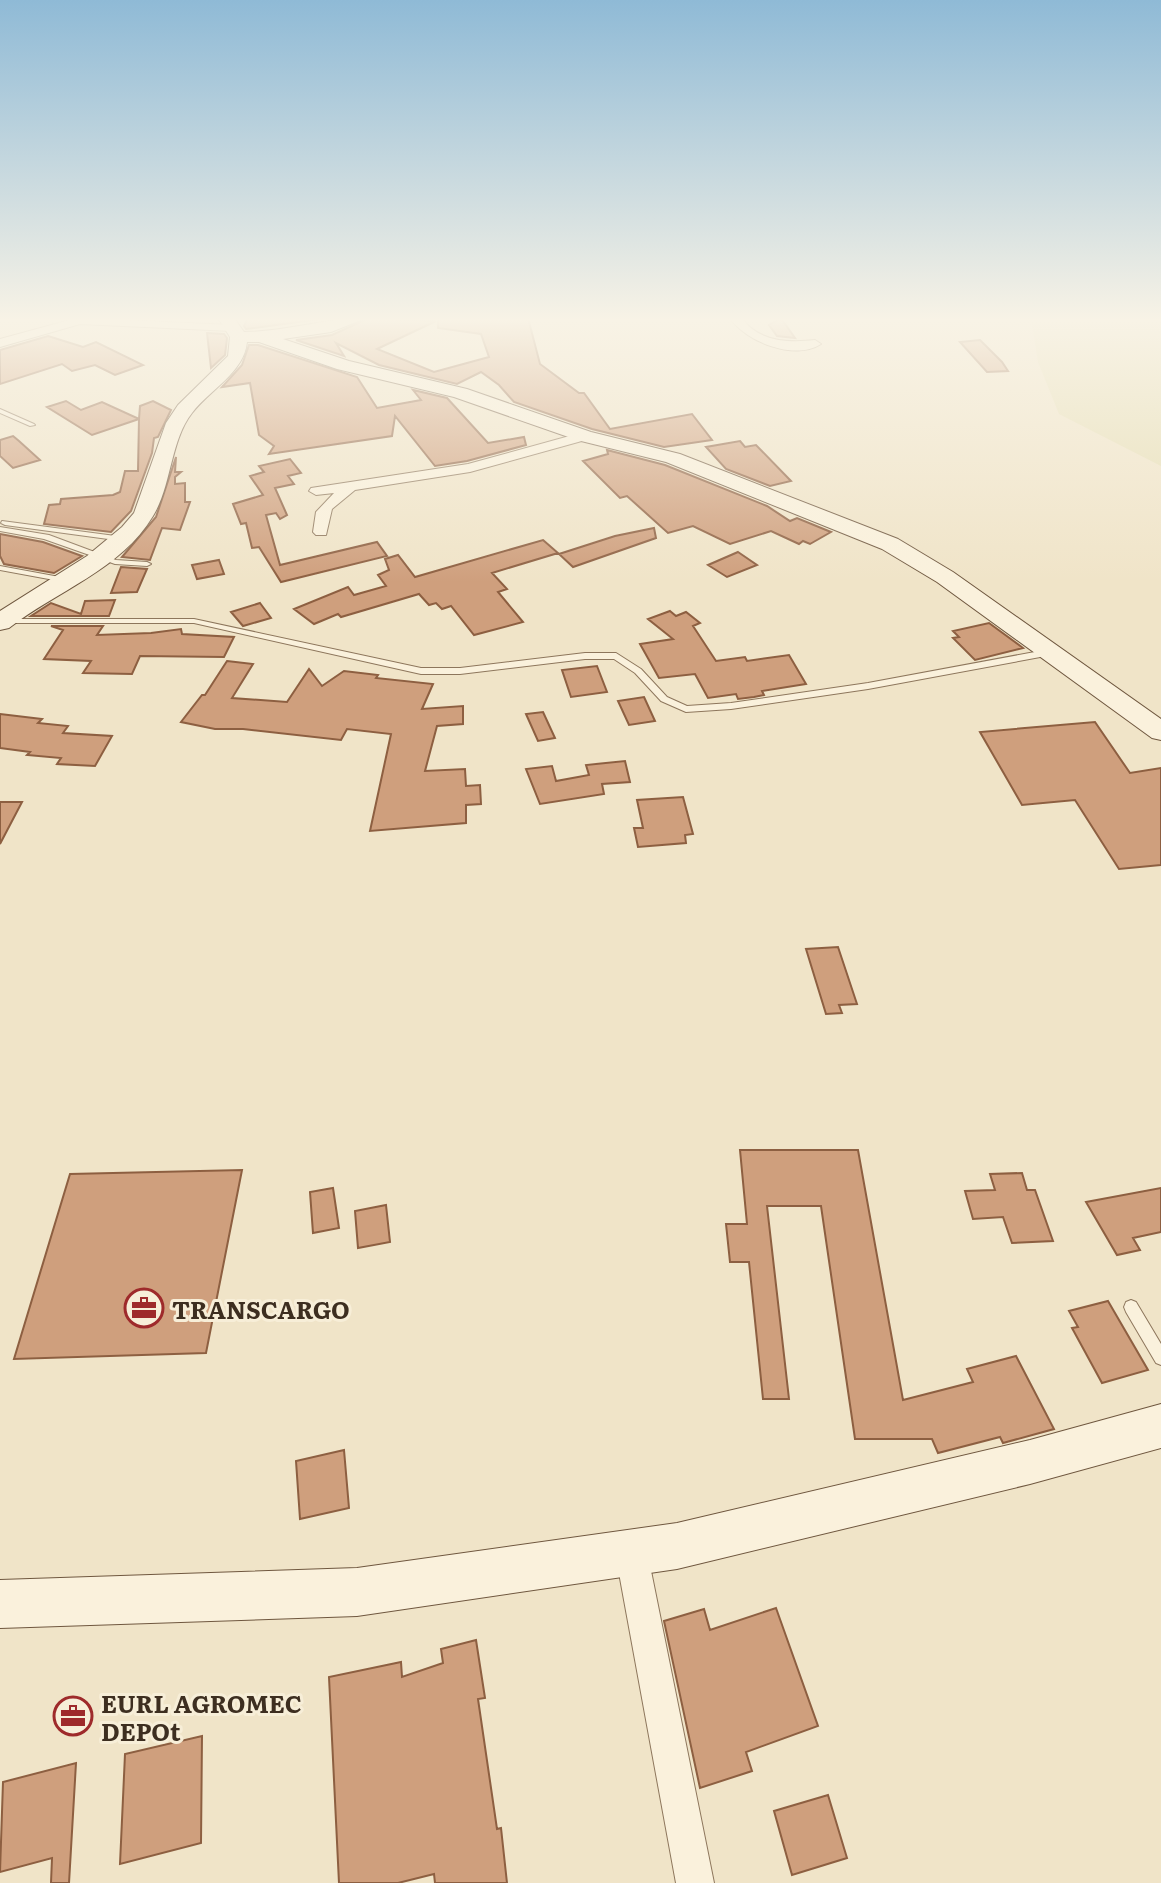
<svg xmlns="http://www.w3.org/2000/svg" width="1161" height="1883" viewBox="0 0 1161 1883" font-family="Literata,serif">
<rect width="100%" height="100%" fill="#f0e4c8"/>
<path fill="#e6deb5" d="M1031,318H1161V466L1059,414L1038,362Z"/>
<path fill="#cf9f7d" stroke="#8d5f41" stroke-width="2" d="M248,318H328L246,329L244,326Z
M369,318L436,321L377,349L434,372L489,357L481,334L438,328V318H528L540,364L579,393H584L610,429L692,414L712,440L664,447L592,429L514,402L499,385L481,372L457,384L379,365L336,343L344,356L296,340L332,335Z
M781,318L795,338L777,336L769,325Z
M207,333L224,334L227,338L225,355L211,368Z
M48,336L83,347L96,342L143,365L115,375L95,365L72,371L62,364L0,384V350Z
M980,340L1002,362L1008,371L987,372L960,342Z
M249,345H258L357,377L377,408L421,400L413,390L447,398L488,443L524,437L526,445L467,461L435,466L395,416L392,436L269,454L274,446L259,435L250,383L222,387L242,365Z
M66,401L81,410L102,402L139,419L140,406L153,401L171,410L158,437L154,438L152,453L131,511L111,532L44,524L49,505L60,504L61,499L113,495L120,492L125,471H138L139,419L92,435L47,407Z
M13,436L19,441L40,460L13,468L0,456V440Z
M740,441L745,447L756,445L791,481L770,486L726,469L706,447Z
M607,450L665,465L767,506L790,521L797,518L831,532L810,544L803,541L799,544L771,531L730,544L693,526L668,533L627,496L620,498L583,461L608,454Z
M176,457L175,472H181L175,477V484L185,483V502H190L180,530L162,528L150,560L122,557L156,517Z
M290,459L301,473L288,476L294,484L275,488L287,515L280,519L276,513L266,515L280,565L377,542L387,556L281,582L259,547L252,548L246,523L241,524L233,504L263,495L250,476L264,472L259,466Z
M654,528L656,538L573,567L559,554L615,536Z
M0,534L43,542L82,556L54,573L4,564L0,556Z
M543,540L558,553L492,573L507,589L498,592L523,622L474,635L451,606L442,609L436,603L429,605L419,594L341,617L338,614L314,624L294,609L348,587L354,595L386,586L378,575L389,570L385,559L398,555L415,577Z
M738,552L757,565L727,577L708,565Z
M219,560L224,574L197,579L192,565Z
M121,567L147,569L137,592L111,593Z
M115,600L109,616H31L51,603L81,614L85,601Z
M260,603L271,618L243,626L231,612Z
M670,611L676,616L686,612L700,623L693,626L716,661L745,657L747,661L789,655L806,684L762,691L764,695L754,697L738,699L736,694L708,698L695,674L659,678L640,644L673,639L648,619Z
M989,623L1023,648L975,660L953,638L959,637L953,631Z
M51,626H103L97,635L151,633L181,629L182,634L234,637L224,657L140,656L132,674L83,673L91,661L44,659L63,630Z
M227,661L253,664L232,698L287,702L309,669L322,686L344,671L378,675L376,678L433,684L422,709L463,706V724L437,726L425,771L465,769L466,786L480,785L481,804L466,805V823L370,831L391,734L347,729L341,740L243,729H215L181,722L202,695H205Z
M597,666L607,692L571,697L562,670Z
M644,697L655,721L629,725L618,701Z
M543,712L555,738L538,741L526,714Z
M0,714L42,719L38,723L68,726L63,733L112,736L95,766L57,764L61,758L27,755L30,752L0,748Z
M1095,722L1130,773L1161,768V865L1119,869L1075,800L1022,805L980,732Z
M625,761L630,782L602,784L604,794L540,804L526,769L552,766L556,781L589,775L586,765Z
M683,797L693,834L685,835L686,843L638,847L634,828H643L637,800Z
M0,802H22L0,844Z
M838,947L857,1004L839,1005L842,1013L826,1014L806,949Z
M740,1150H858L903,1400L973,1382L967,1369L1016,1356L1054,1429L1003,1443L1000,1437L938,1453L932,1439H855L821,1206H767L789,1399H763L749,1262H730L726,1224H747Z
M242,1170L206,1353L14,1359L70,1174Z
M1022,1173L1027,1190H1035L1053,1241L1012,1243L1003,1217L973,1219L965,1191L995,1190L990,1174Z
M333,1188L339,1228L313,1233L310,1192Z
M1161,1188V1232L1133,1238L1140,1250L1117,1255L1086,1202Z
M386,1205L390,1242L358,1248L355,1211Z
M1108,1301L1148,1370L1102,1383L1072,1328L1078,1327L1069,1311Z
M344,1450L349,1508L300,1519L296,1461Z
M776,1608L818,1726L746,1752L752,1771L700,1788L664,1621L704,1609L710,1630Z
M476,1640L485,1698L478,1699L497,1829L501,1828L507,1883H435L434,1874L398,1883H339L329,1677L401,1662L402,1677L443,1663L441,1649Z
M202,1736L201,1843L120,1864L125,1754Z
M76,1763L69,1883H51L52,1858L0,1872L3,1782Z
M828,1795L847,1858L792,1875L774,1811Z"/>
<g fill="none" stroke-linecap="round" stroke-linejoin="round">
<g stroke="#8d765c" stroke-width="2">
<path id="lane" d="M0,409L34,424L35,425L30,426L0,413Z
M2,521L123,537L127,539L123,541L5,525L1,523Z
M0,527L49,535L116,560L147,562L151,564L147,566L115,564L44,539L0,531Z
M0,566L65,578L69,580L65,582L0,570Z
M0,619H194L421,668H460L585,653H616L641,669L667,697L687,706L731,703L868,683L1051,649L1055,652L1051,655L868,689L731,709L686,712L661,701L635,673L614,659H585L460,674H421L194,623H0Z
M1131,1300L1136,1302L1161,1344V1365L1156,1363L1126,1312L1124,1307L1126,1302Z"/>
</g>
<g stroke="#8d765c" stroke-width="2">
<path id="street" d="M77,318L232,325L238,328L232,331L80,324L0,347V339Z
M730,318H742C758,342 789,343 815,340L821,344C795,361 746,342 730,318Z
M584,432L591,436L589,439L470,472L355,490L332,509L326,535H316L313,532L316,512L334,493L316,495L309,491L311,488L468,464Z
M631,1535L642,1540L647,1551L714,1883H676L615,1551L620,1540Z"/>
</g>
<g stroke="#6f573f" stroke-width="2">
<path id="secondary" d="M218,318H234L244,332C285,332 325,318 366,318L331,332L283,339L349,361L467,389L591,432L680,454L898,539L953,572L1161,719V740L1152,738L937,582L882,549L666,462L577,440L454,397L337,369L259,342H247C244,373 210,389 192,413C170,441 172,485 153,516C122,569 55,592 9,628L0,630V611L87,556L122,527L134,513L166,423L178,405L228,356L230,337Z
M1161,1404V1448L1030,1484L677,1569L357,1616L0,1628V1580L357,1568L677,1523L1030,1440Z"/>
</g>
<use href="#lane" fill="#faf1dc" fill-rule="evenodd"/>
<use href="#street" fill="#faf1dc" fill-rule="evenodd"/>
<use href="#secondary" fill="#faf1dc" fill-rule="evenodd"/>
</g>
<linearGradient id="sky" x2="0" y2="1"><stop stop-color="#8fbad6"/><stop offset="0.55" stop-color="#f8f3e6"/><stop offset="1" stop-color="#f8f3e6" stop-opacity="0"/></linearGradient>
<rect width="1161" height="582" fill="url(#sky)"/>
<defs>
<g id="office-ring" transform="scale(2)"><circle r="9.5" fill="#f7eed8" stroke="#9e2a2b" stroke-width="1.5"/><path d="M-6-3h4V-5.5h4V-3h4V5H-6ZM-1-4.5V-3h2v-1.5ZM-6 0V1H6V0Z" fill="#9e2a2b"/></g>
</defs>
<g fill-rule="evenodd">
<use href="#office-ring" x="144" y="1308"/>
<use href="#office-ring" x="73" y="1716"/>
</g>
<g text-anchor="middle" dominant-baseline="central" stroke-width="6" stroke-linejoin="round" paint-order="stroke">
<g font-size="24" font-weight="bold" fill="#3d2e20" stroke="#f7eed8" text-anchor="start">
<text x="172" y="1308">TRANSCARGO</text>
<text x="101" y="1702">EURL AGROMEC<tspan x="101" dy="28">DEPOt</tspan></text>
</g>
</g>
</svg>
